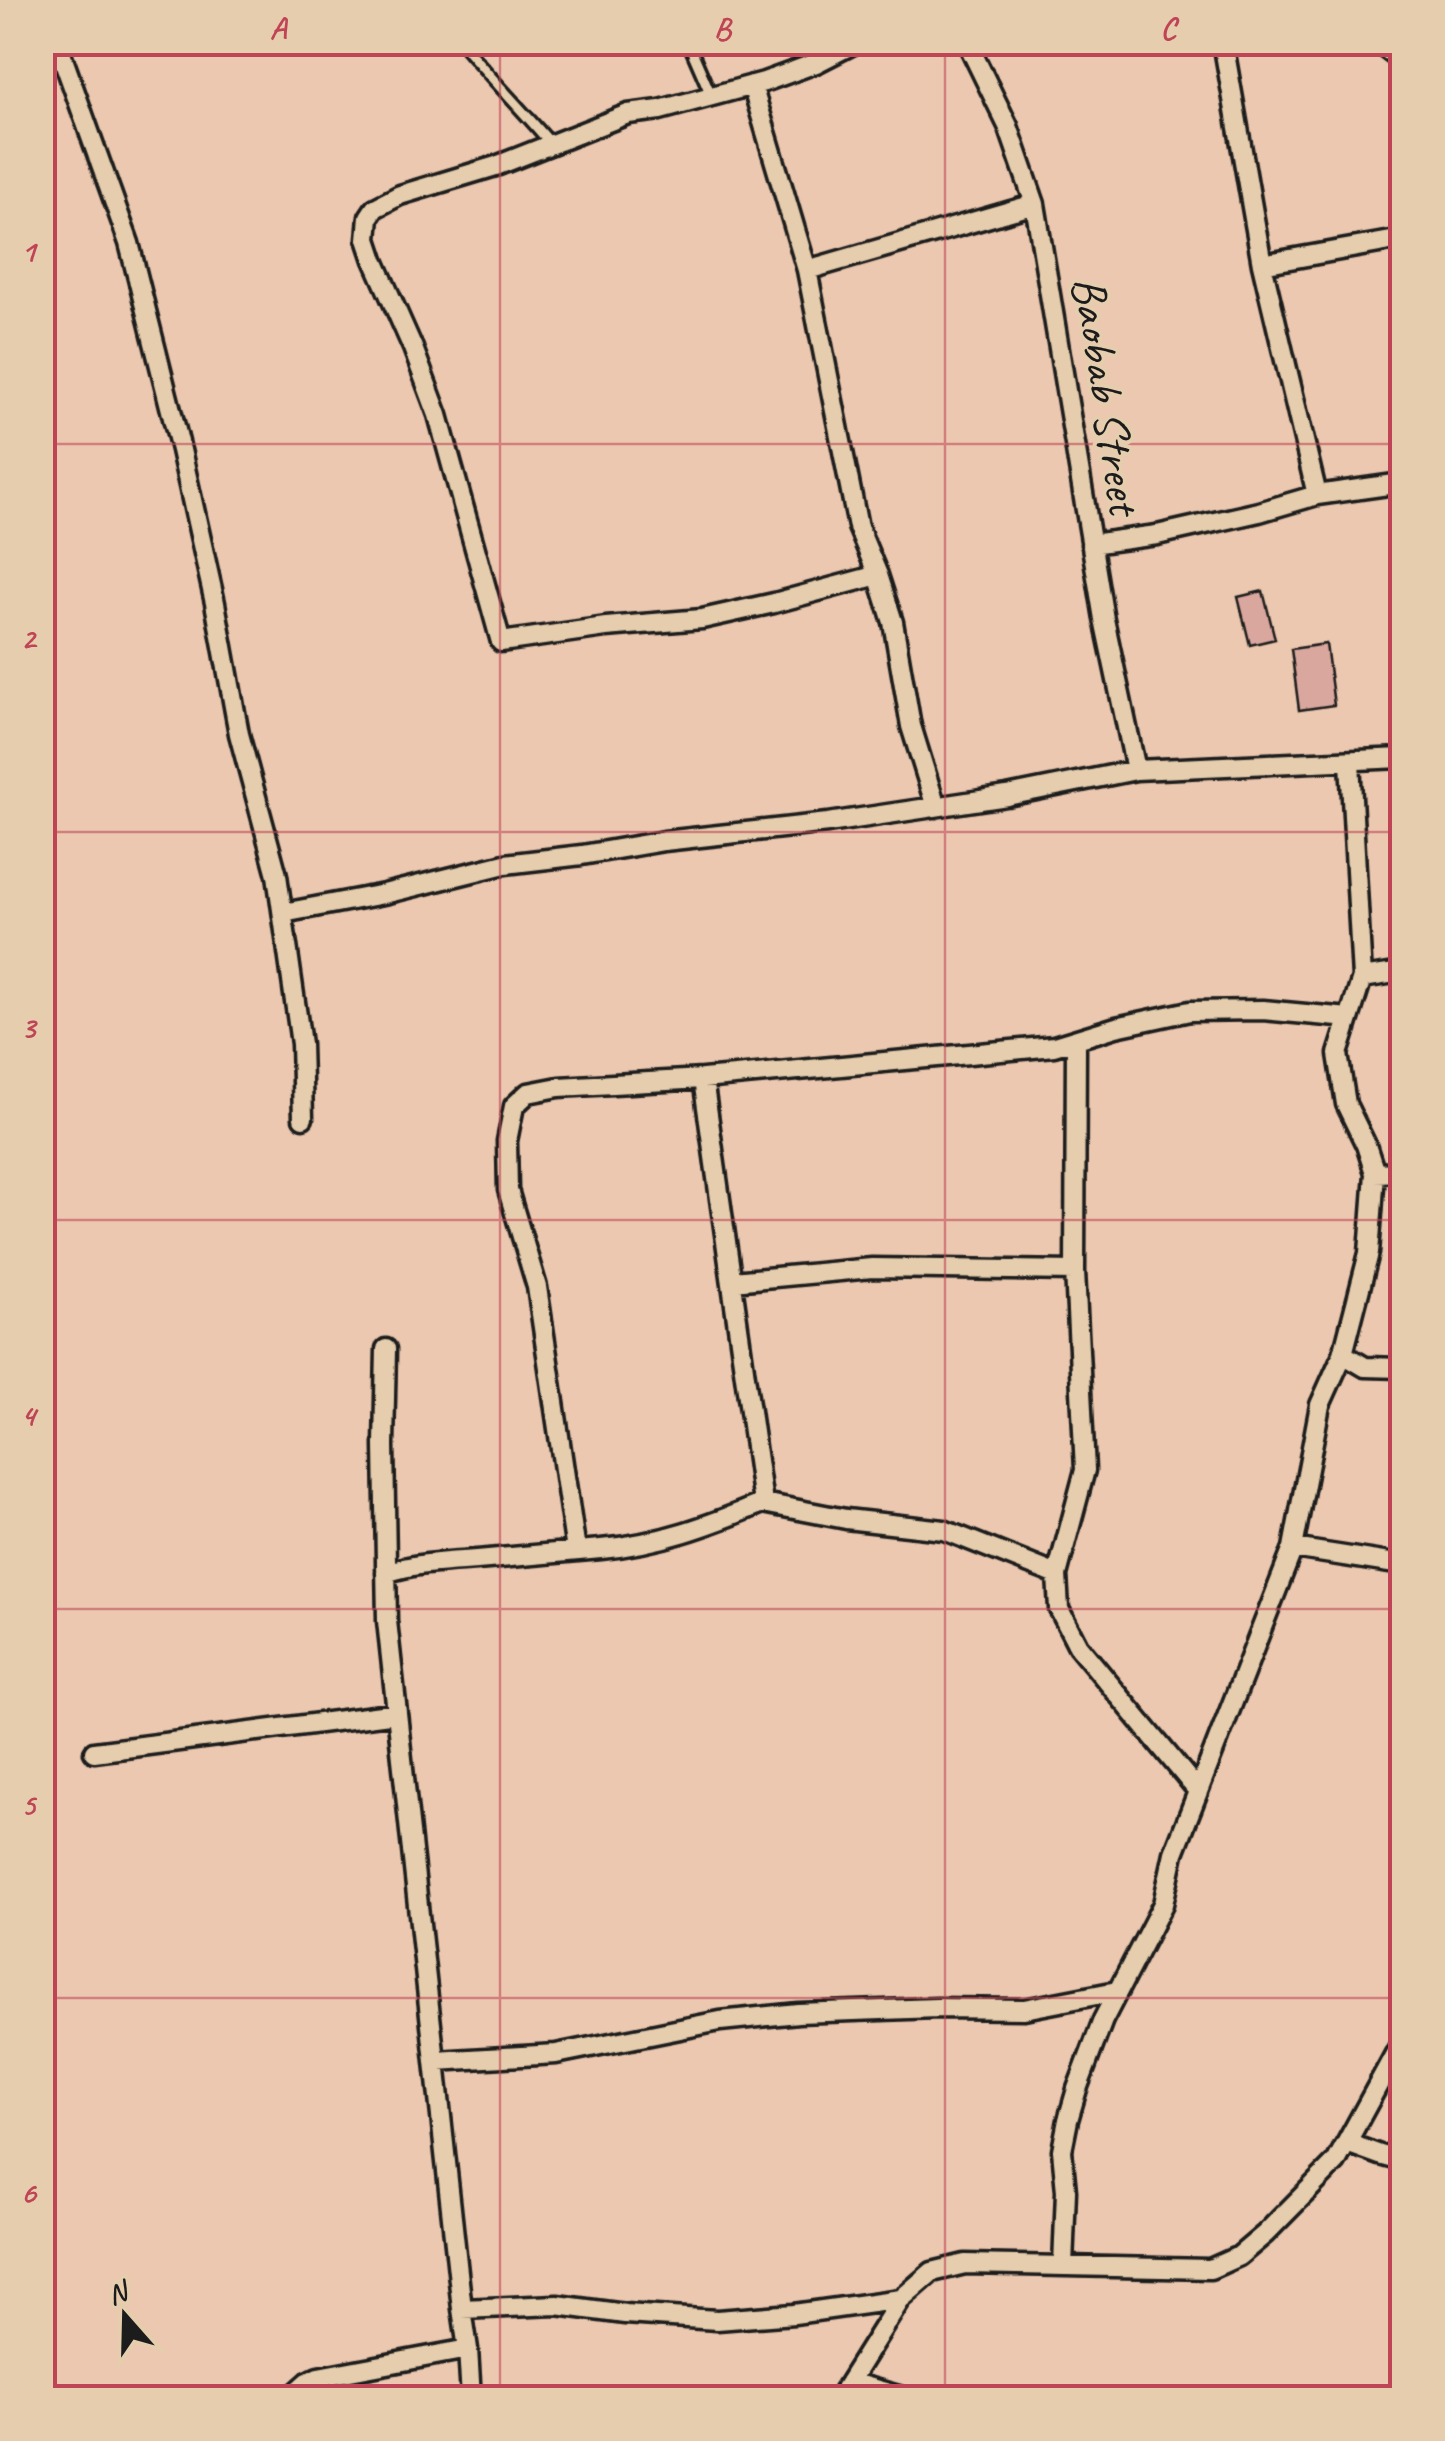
<svg xmlns="http://www.w3.org/2000/svg" width="1445" height="2441" viewBox="0 0 1445 2441" font-family="Caveat,sans-serif">
<rect width="100%" height="100%" fill="#ebc8af"/>
<filter id="ink" filterUnits="userSpaceOnUse"><feTurbulence type="fractalNoise" baseFrequency=".01" numOctaves="2"/><feDisplacementMap in="SourceGraphic" scale="20" xChannelSelector="R" yChannelSelector="G"/><feConvolveMatrix kernelMatrix="1 2 1 2 8 2 1 2 1" color-interpolation-filters="sRGB"/></filter>
<g filter="url(#ink)">
<path fill="#daa79e" stroke="#1c1c1c" stroke-width="2.5" d="M1263,591L1275,639L1250,645L1238,597Z
M1326,644L1334,705L1299,710L1291,649Z"/>
<g fill="none" stroke-linecap="round" stroke-linejoin="round">
<g stroke="#1c1c1c" stroke-width="16">
<path id="service" d="M461,42C490,78 522,109 551,144
M688,42L711,95"/>
</g>
<g stroke="#1c1c1c" stroke-width="25">
<path id="minor" d="M57,42L129,243L181,450L215,603L239,734L277,875L301,1044L303,1118
M857,42L816,63L764,82L660,110L628,114L496,166L400,195L375,208L369,217L367,239L374,260L413,348L438,415L501,642L606,627L702,619L774,603L878,575
M967,42L1008,126L1035,204L1104,619L1136,770
M1223,42L1262,264L1317,495
M1377,42L1402,61
M752,85L807,270L858,527L878,575L893,622L911,726L936,807
M1262,264L1402,239
M807,270L1035,204
M1091,544L1157,535L1259,512L1317,495L1402,483
M1350,762L1362,978L1338,1054L1346,1104L1366,1145L1375,1173L1369,1253L1343,1354L1320,1405L1293,1548L1402,1565
M283,913L384,894L505,864L582,855L664,841L828,823L1007,796L1136,770L1402,758
M1362,978L1402,972
M1076,1041L1075,1271L1085,1470L1057,1575L1059,1609L1078,1646L1198,1791
M703,1079L763,1503L846,1519L944,1530L1057,1575
M1375,1173L1402,1172
M733,1281L872,1268L1075,1271
M386,1349L384,1445L387,1621L462,2309L468,2349L471,2398
M1343,1354L1365,1367L1402,1368
M576,1551L537,1287L508,1190L507,1141L514,1106L528,1093L559,1087L703,1079L1054,1046L1116,1027L1190,1011L1263,1010L1349,1018
M386,1573C414,1563 447,1562 477,1560C518,1556 560,1553 601,1549C659,1544 710,1525 763,1503
M94,1752L397,1713
M436,2061L556,2054L720,2021L798,2013L937,2008L1024,2009L1117,1991
M1347,2143L1380,2155L1402,2161
M1063,2266L1066,2191L1062,2150L1068,2120L1077,2089L1103,2020L1163,1904L1174,1853L1293,1548
M462,2309L557,2305L625,2314L717,2320L794,2314L901,2299L932,2272L965,2264L1210,2269L1239,2256L1265,2234L1336,2162L1402,2041
M849,2382L906,2398
M290,2398L308,2382L318,2377L468,2349
M839,2398L901,2299"/>
</g>
<use href="#service" stroke="#e5cdad" stroke-width="9"/>
<use href="#minor" stroke="#e5cdad" stroke-width="18"/>
</g>
</g>
<path fill="none" stroke="#bf4455" stroke-width="2.5" stroke-opacity="0.55" d="M500,42V2398M945,42V2398M42,444H1402M42,832H1402M42,1220H1402M42,1609H1402M42,1998H1402"/>
<g text-anchor="middle" dominant-baseline="central" stroke-width="8" stroke-linejoin="round" paint-order="stroke">
<g font-size="48" fill="#1c1c1c" stroke="#e5cdad">
<text transform="translate(1107 395) rotate(81)">Baobab Street</text>
</g>
</g>
<rect width="1445" height="2441" fill="none" stroke="#e5cdad" stroke-width="110"/>
<g transform="translate(125 2316) rotate(340)" stroke="#e5cdad" stroke-width="8" paint-order="stroke">
<path d="M0-8L18 38L0 25L-18 38Z" fill="#1c1c1c"/>
<text y="-15" font-size="28" font-weight="bold" text-anchor="middle" fill="#1c1c1c">N</text>
</g>
<rect x="55" y="55" width="1335" height="2331" fill="none" stroke="#bf4455" stroke-width="4"/>
<g font-size="32" text-anchor="middle" font-weight="bold" fill="#bf4455">
<text x="278" y="39">A</text>
<text x="722" y="39">B</text>
<text x="1168" y="39">C</text>
<text x="28" y="261">1</text>
<text x="28" y="649">2</text>
<text x="28" y="1038">3</text>
<text x="28" y="1426">4</text>
<text x="28" y="1815">5</text>
<text x="28" y="2203">6</text>
</g>
</svg>
